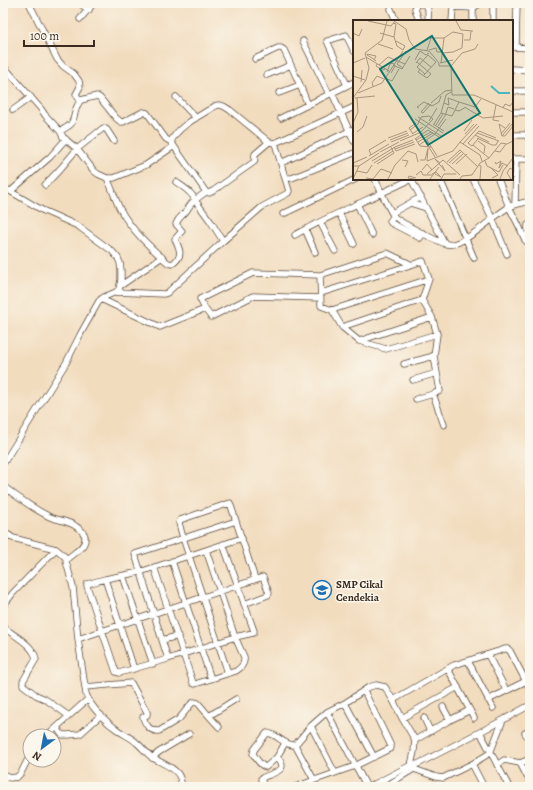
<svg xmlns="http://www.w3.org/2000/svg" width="533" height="790" viewBox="0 0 533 790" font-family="Alegreya,serif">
<rect width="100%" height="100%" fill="#fbf7ec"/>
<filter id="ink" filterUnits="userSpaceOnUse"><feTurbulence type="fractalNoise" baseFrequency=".025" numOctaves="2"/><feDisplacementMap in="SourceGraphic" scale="8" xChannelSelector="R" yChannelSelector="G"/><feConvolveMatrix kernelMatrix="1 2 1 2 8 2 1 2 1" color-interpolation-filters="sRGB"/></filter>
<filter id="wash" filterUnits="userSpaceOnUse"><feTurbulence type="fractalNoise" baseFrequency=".012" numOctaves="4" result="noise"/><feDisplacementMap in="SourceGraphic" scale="16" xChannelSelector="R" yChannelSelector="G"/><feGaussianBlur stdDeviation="0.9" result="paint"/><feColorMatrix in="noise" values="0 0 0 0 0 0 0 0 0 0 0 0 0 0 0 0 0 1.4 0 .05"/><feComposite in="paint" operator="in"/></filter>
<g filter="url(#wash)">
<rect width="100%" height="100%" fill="#f2dcbe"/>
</g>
<g filter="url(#ink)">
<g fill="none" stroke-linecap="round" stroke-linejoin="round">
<g stroke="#564536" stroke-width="7">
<path id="minor" d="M29,3L57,59L63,66L74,74L79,81L80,87L76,94L80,101
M79,3L89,10
M473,8V21
M391,9L396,21
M80,19L94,3
M419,21L415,9L416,4C431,2 428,10 428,21
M452,21L453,8L455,7L473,8L481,3
M493,21V3
M303,41L329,94
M512,47L530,48
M516,47L517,3
M255,59L278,48H281L284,50L300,85L308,105
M3,68L7,70L41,109L45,115L60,131L63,137L77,149L94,171L98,174L107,178H114L146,165L174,146
M512,69L530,70
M267,75L291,65
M347,85L328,43L327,41L346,35L354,51
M512,91H530
M279,93L300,85
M332,93L354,141
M176,97L196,118
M13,110L31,97
M512,112H530
M281,118L354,82
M60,131C64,129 68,127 71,124C76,116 74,107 81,100L97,96L100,98L116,118L121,122H123L143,112L147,113L166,139L171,142
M512,135H527
M527,135L528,138L530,140
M527,135L528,132L530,130
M269,142L255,154C254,156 256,159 254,162L213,191L209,193L206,192L171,142C177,126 202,115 215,106C221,103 225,107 230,110L269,142L275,143L354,107
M275,143L285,178H292L354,153
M512,159H530
M281,163L354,129
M107,178C112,188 115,199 120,209C131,230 151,248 168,263L172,264C184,256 180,250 175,239L182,231L176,224C179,216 183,216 187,210C190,205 190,204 195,200L211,222L223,241
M375,179C381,191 386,204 393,215C395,220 440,243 447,244C451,245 455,244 459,242C476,235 492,217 509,207C516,204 523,203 530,201
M411,179L445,244
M440,179L474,258
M473,179L492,218L507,254
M498,179L509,207L519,226L525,240L527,242
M176,182C183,187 192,192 195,200L206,192
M45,185L61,168L77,149L102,129L104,128L107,130L114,141
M3,187L42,210L78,226L112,251L118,258L120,263L121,270V280L119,289L116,292L104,297L99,301L81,333L66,363L3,464
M11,191L50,157L66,139
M410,203L426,208
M357,204L372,235
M515,205L516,159
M339,213L354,244
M392,213L421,197
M283,214L356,179
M393,217L390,221L391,223L420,238L423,233
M320,222L335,251
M305,229L315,252
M295,235C332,214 373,198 411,179
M527,242L528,240V225
M320,275L387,253L410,264
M120,286L162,257
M116,292L164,294L167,293L223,241L262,207L288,193L289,191L285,178
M321,293L423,261L429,279L332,310
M101,299L160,327L205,309L211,317L253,296L320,298
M205,309L200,299L253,273L320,275L321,306L332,310L342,327L359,341L386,349L437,334L432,317
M342,327L422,300L429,279
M359,341L432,317L422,300
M404,364L434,356
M413,380L437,373
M433,394L440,391L434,356L437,334
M416,399L433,394L444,425
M3,486C17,497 34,509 50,517C58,520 66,521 74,525C78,528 86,532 85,539C85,548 73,553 67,559
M3,497L7,490
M3,530L7,534L13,538L56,549L61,553L67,559L66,561L67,565L73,587L78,639L86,694C91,708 107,723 119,731C125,735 132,738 137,743C143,748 147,754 153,758C161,763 177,768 180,778C181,780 181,784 182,787
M223,544L254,631L253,633L235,637L168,659L119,673L116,672L87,586V584L105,579L140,572L242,538
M172,561L211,679
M154,567L193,683L195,684L236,671C241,668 245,663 244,657L235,637L206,550
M123,576L153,664
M105,579L134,669
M3,606L13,593L56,549
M3,627C13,635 34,645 36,659L23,681V685L36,695L45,699L69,716L88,699
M78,639L263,577L269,593L268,595L244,604
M162,640L178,636
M488,655L506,690
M168,659L135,554L236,521
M468,661L493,708
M448,669L474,718
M228,673L183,538L179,523L180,520L230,503L255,579
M85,687L131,683L147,712V715L143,717C145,725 151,732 159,731L179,719L191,704L194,702L198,703L209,716L236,699
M393,700L454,665L505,649H508L510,651L530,689
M488,700L526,681
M345,703L374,757
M443,707L450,720
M470,710L450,720L415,740L414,752L411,765L414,769L436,777L443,778L472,764L490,753L503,720
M327,712L367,787
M209,716L219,727
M402,718L458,687
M424,718L430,731
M311,726L335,773
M57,727L69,716
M480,732L509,787
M525,733L530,741
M47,736L57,727L61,734L63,735H68L80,734L101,715
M285,743L277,757L266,767C260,766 257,759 253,754L254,750L267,733C278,734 284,746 295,745L311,726L327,712L345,703L369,687L376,685L385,687L393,700L402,718L415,740
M295,745L314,780
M152,758L159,752L189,734
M520,763L530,759
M472,764L484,787
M497,765L504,760L520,763L530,782
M3,774L10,778L17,777L21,773L30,755
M264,787L261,779L262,778C267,775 282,772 282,766C282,763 279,759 277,757
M295,787L355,766L391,748V746L364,691
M369,787L411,765L418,764L503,720L530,705
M384,787L414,769L415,767"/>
</g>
<use href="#minor" stroke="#fff" stroke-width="5.5"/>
</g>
</g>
<defs>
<g id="school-ring" transform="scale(1)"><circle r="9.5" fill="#fbf7ec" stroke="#1f6fb2" stroke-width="1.5"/><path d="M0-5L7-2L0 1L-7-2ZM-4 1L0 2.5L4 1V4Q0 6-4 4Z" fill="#1f6fb2"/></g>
</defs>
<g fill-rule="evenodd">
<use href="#school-ring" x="322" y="590"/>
</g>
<g text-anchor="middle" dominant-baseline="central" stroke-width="3" stroke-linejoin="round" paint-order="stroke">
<g font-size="11" font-weight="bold" fill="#3b2a1e" stroke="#fbf7ec" text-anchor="start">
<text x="336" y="584">SMP Cikal<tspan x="336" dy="13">Cendekia</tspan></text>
</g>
</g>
<g transform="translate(353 20)">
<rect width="160" height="160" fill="#f2dcbe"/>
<path fill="none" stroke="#49b7c2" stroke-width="2" d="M138,66L146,73H157"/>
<path fill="none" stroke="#a9957e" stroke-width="1" d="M15,1L38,6L42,1M41,1L53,9L56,20L62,29L76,31L86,43V46H98L99,75H121L160,92M103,1L108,10L120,11M40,3L43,4L41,17M0,13L6,16L9,9M27,13L41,17L44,26L50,30M111,20H117L118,11M43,21L52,26L50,30M25,24L40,29M74,30L78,18H91M76,30L83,28L84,32H90M13,37L36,51M21,40L23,36L14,34V35L19,38L23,41M62,40L67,31L73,35L76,33M64,42L78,54L74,58L65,52L67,49M0,43L12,38M63,43L67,38L78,47M87,43L100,40M88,43L91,18L100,12L110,14L109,28L100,32L90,33M24,44L23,46L30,50L32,49M26,45L35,37L52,44M42,46L49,49L57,36M98,46L109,33L122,29L125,24M50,48L44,44L53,31M34,52L37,44L40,43L42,46L38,53M71,55L83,42L75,35L64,47L72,54M0,56L12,60M32,58L39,61L46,49M8,62L9,50M20,66L19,63L24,56L31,59M5,73L29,63L50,31M0,78L13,60L16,48L12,33L29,20L34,1M2,78L22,76M76,83L68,92L70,93L78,84M78,83L92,71L99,70M91,83L96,85L95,78L106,82M143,85L140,100L146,101M66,88L64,87L71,82L79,86L86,82L88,76M113,88L130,98L150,96M150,88L152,84L157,86L160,82M102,90L106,91L113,87M88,93L93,75L98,72M92,96L95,87L101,89M65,97L90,113M62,99L88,116M76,101L84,88M0,103L5,92L4,78M80,104L91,111M81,104L88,93L99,96L106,82L122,87L128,79M83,105L90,94M85,106L92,96M57,110L65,104L68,97L76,96L80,99M111,111L119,100M4,112L10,107L14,96M68,112L80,99M67,113L82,137M124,113L146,121M59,114L70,107M60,114L56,108L63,103M112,114L121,104M148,114L157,103M122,115L136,122M149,116L146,104L152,108M149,116H152L160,106M149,116L159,104M35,118L54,111M62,118L67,126L78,127M124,118L139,125H143L145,121M62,119L75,110L86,117M125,119L119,126L115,123L126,111L143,118M37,120L55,113M63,120L78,112M74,120L84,136M47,121L66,113M125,121L132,126L131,133M38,122L56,115M65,122L80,113M107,122L124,104M110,124L126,106M66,125L82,114L93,99M120,125L136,138M41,127L43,131L62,124M42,129L61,122M142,131L147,132L153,124M27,132L46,122M18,135L16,130L33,120M16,136L36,124M49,140L55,141L52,147M67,140H72L75,128M19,141L42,127L60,120M74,141L100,131L107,122L127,135L129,141M74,141L75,129M132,141L134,146L146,152L150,145M94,142L107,130L125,147M142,142L143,144L148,141L146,148L149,143L155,146M0,143L14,137M21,143L40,131M87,143L82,139L92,151L89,145M96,143L108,132M24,144L41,133L38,127M99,144L110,134M103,144L114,134M126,145L128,146L127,159M0,146H6L26,133M137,147L145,155L139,158M69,150L74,144L79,150M4,151L14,153L19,145M74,154L90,140L107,155M79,154L83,152L88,157L82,154M63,155L68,151L70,155H79M13,158L20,159L28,149L39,153M0,159L6,146M35,159L42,145L55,131L63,134L65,142M61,159L55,158L56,156L63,158M77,159L86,147M88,159L91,154H103M107,159L109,156L119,155L127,143L136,138L148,123L154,124L160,121M147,159L150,151L160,138M158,159L154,153L157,148L160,150"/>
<path fill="#0f766e" fill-opacity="0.15" stroke="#0f766e" stroke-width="2" d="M79,16L127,93L75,125L27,49Z"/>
<rect width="160" height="160" fill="none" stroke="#3b2a1e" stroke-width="2"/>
</g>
<rect width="533" height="790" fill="none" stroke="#fbf7ec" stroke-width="16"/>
<g transform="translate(42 748) rotate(212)"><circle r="19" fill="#fbf7ec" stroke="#aea59a"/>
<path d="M0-3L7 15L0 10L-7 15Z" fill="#1f6fb2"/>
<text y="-6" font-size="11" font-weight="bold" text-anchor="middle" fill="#3b2a1e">N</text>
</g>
<path d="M24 40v6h70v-6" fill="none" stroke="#3b2a1e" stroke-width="2"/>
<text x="30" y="40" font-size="12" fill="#3b2a1e" stroke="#fbf7ec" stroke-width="3" paint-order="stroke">100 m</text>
</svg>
